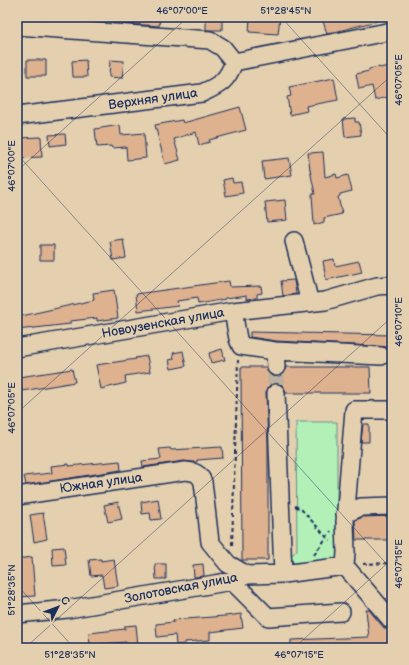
<svg xmlns="http://www.w3.org/2000/svg" width="409" height="665" viewBox="0 0 409 665" font-family="'Balsamiq Sans',sans-serif">
<rect width="100%" height="100%" fill="#e4d0ae"/>
<filter id="ink" filterUnits="userSpaceOnUse"><feTurbulence type="fractalNoise" baseFrequency=".025" numOctaves="2"/><feDisplacementMap in="SourceGraphic" scale="8" xChannelSelector="R" yChannelSelector="G"/><feConvolveMatrix kernelMatrix="1 2 1 2 8 2 1 2 1" color-interpolation-filters="sRGB"/></filter>
<g filter="url(#ink)">
<path fill="#b2f0b7" stroke="#66908a" d="M296,422H337V557L333,560L294,565L291,556L297,550Z"/>
<path fill="#deb18f" stroke="#1b2f5e" d="M130,17H160L159,26L130,24Z
M206,17H222V30H206Z
M250,17H280L278,34L249,32Z
M336,17H377V21L327,34L323,21Z
M27,60H46V76H27Z
M86,60L87,77H73L72,61Z
M110,60L124,61L122,78L109,77Z
M392,65V96L375,100L372,86L359,89L356,74L369,71V69L379,67L380,68Z
M334,78L338,100L306,106L307,111L290,115L287,97L291,96L289,87Z
M240,107L246,130L209,140L210,142L199,145L196,132L174,139L180,160L165,164L155,125L182,120L183,123Z
M355,118V122H359L361,135L345,137L343,119Z
M120,125L121,135L144,133L146,158L127,160L126,147L112,148L111,146L97,147L95,129Z
M65,134L66,144L50,146L49,135Z
M41,137L42,157L17,158V138Z
M323,152L325,177L336,174L337,178L348,175L352,191L340,194V196L338,197L342,214L324,218V222L314,225L312,194H315L310,170L308,153Z
M289,158L292,175L264,179L262,161Z
M232,178L233,183L241,182L243,193L226,196L223,180Z
M285,200L287,220L267,222L265,202Z
M123,239L126,258L113,260L110,241Z
M40,245H54V260H40Z
M334,259L335,266L359,261L362,272L326,280L323,261Z
M294,280L296,294L283,296L281,281Z
M229,281L230,287L261,286L262,293L257,294V298L247,299V295L226,298V299L198,304L197,298L177,301L178,306L138,311L136,294Z
M114,290L118,318L97,321V318L70,321V324L17,330V317L94,300L93,293Z
M250,332L392,335V347L276,341L250,337Z
M222,349L225,360L211,363L209,353Z
M183,351L186,366L171,369L169,360L174,359L173,353Z
M147,356L150,372L125,376L126,383L101,389L96,365L136,359L135,358Z
M241,367H266L268,373L271,376L276,377L282,375L285,372L286,367H370L371,393H286L284,387L281,384L276,383L271,384L267,388L266,393L268,443V560H242Z
M72,369L75,382L22,391L19,377Z
M363,424H369V442H361Z
M222,447L223,458L197,460V462H193L184,461L143,467L142,461L161,459L159,449L170,448L171,450Z
M120,461L121,470L26,485L24,476L52,473L51,466L69,464V466Z
M158,499L161,519L151,520L150,513L142,514L141,502Z
M118,502L122,519L108,522L104,505Z
M43,513L47,539L34,542L30,515Z
M392,516V540H356L355,520L363,517Z
M64,547L66,565L53,566L52,548Z
M32,557L35,596L17,597V559Z
M101,559V561L114,559L118,586L104,588L102,575L91,576L89,560Z
M155,564H166V579H156Z
M203,564L204,576L194,577L193,565Z
M366,610H369L384,628L392,632V648H291V640L369,637Z
M241,614L243,628L210,632V640L185,642V644L176,645L175,635L157,637L156,624L174,622L173,620L225,616Z
M136,625L138,646L127,647L126,642L100,644V646L90,647L89,633L125,629V626Z"/>
<g fill="none" stroke-linecap="round" stroke-linejoin="round">
<path stroke="#bcb09e" stroke-width="17" stroke-dasharray="17 8" stroke-linecap="butt" d="M276,367V393"/>
<g stroke="#1b2f5e" stroke-width="20">
<path id="minor" d="M17,26L210,40L223,48L234,62
M17,116L202,93C220,85 227,81 234,62L392,31
M294,241L310,303
M233,311L238,339L241,346L275,351L381,356
M17,348L233,311L325,301L377,286L392,285
M275,351L276,367
M276,393L283,574
M392,410H354L345,522L346,552L345,566L392,621
M17,496L185,471C195,472 199,473 203,482L210,542L228,564L247,575
M345,514L361,507L392,506
M232,581L268,617L341,612
M17,614L68,609L232,581L247,575L283,574L345,566"/>
</g>
<path stroke="#1b2f5e" stroke-width="2" stroke-dasharray="4 3" stroke-linecap="butt" d="M295,506L301,509L330,541
M232,545L238,360
M314,555L331,531
M363,564L392,563"/>
<use href="#minor" stroke="#e4d0ae" stroke-width="17"/>
</g>
</g>
<path fill="none" stroke="#1b2f5e" stroke-width="1" stroke-opacity="0.45" d="M281,17L392,140M17,154L392,570M17,171L188,17M17,413L392,75M17,585L74,648M25,648L392,317M294,648L392,559"/>
<g text-anchor="middle" dominant-baseline="central" stroke-width="3.5" stroke-linejoin="round" paint-order="stroke">
<g font-size="13" fill="#1b2f5e" stroke="#e4d0ae">
<text transform="translate(153 99) rotate(-8)">Верхняя улица</text>
<text transform="translate(163 323) rotate(-10)">Новоузенская улица</text>
<text transform="translate(101 483) rotate(-8)">Южная улица</text>
<text transform="translate(181 588) rotate(-11)">Золотовская улица</text>
</g>
</g>
<rect width="409" height="665" fill="none" stroke="#e4d0ae" stroke-width="44"/>
<g transform="translate(58 607) rotate(48)" stroke="#e4d0ae" stroke-width="3" paint-order="stroke">
<path d="M0-3L7 15L0 10L-7 15Z" fill="#1b2f5e"/>
<text y="-6" font-size="11" font-weight="bold" text-anchor="middle" fill="#1b2f5e">С</text>
</g>
<rect x="22" y="22" width="365" height="621" fill="none" stroke="#1b2f5e" stroke-width="1.5"/>
<g font-size="10" text-anchor="middle" fill="#1b2f5e">
<text x="182" y="14">46°07'00"E</text>
<text x="286" y="14">51°28'45"N</text>
<text transform="translate(398 80) rotate(-90)" y="4">46°07'05"E</text>
<text transform="translate(11 166) rotate(-90)" y="4">46°07'00"E</text>
<text transform="translate(398 322) rotate(-90)" y="4">46°07'10"E</text>
<text transform="translate(11 408) rotate(-90)" y="4">46°07'05"E</text>
<text transform="translate(398 564) rotate(-90)" y="4">46°07'15"E</text>
<text transform="translate(11 590) rotate(-90)" y="4">51°28'35"N</text>
<text x="70" y="658">51°28'35"N</text>
<text x="299" y="658">46°07'15"E</text>
</g>
</svg>
